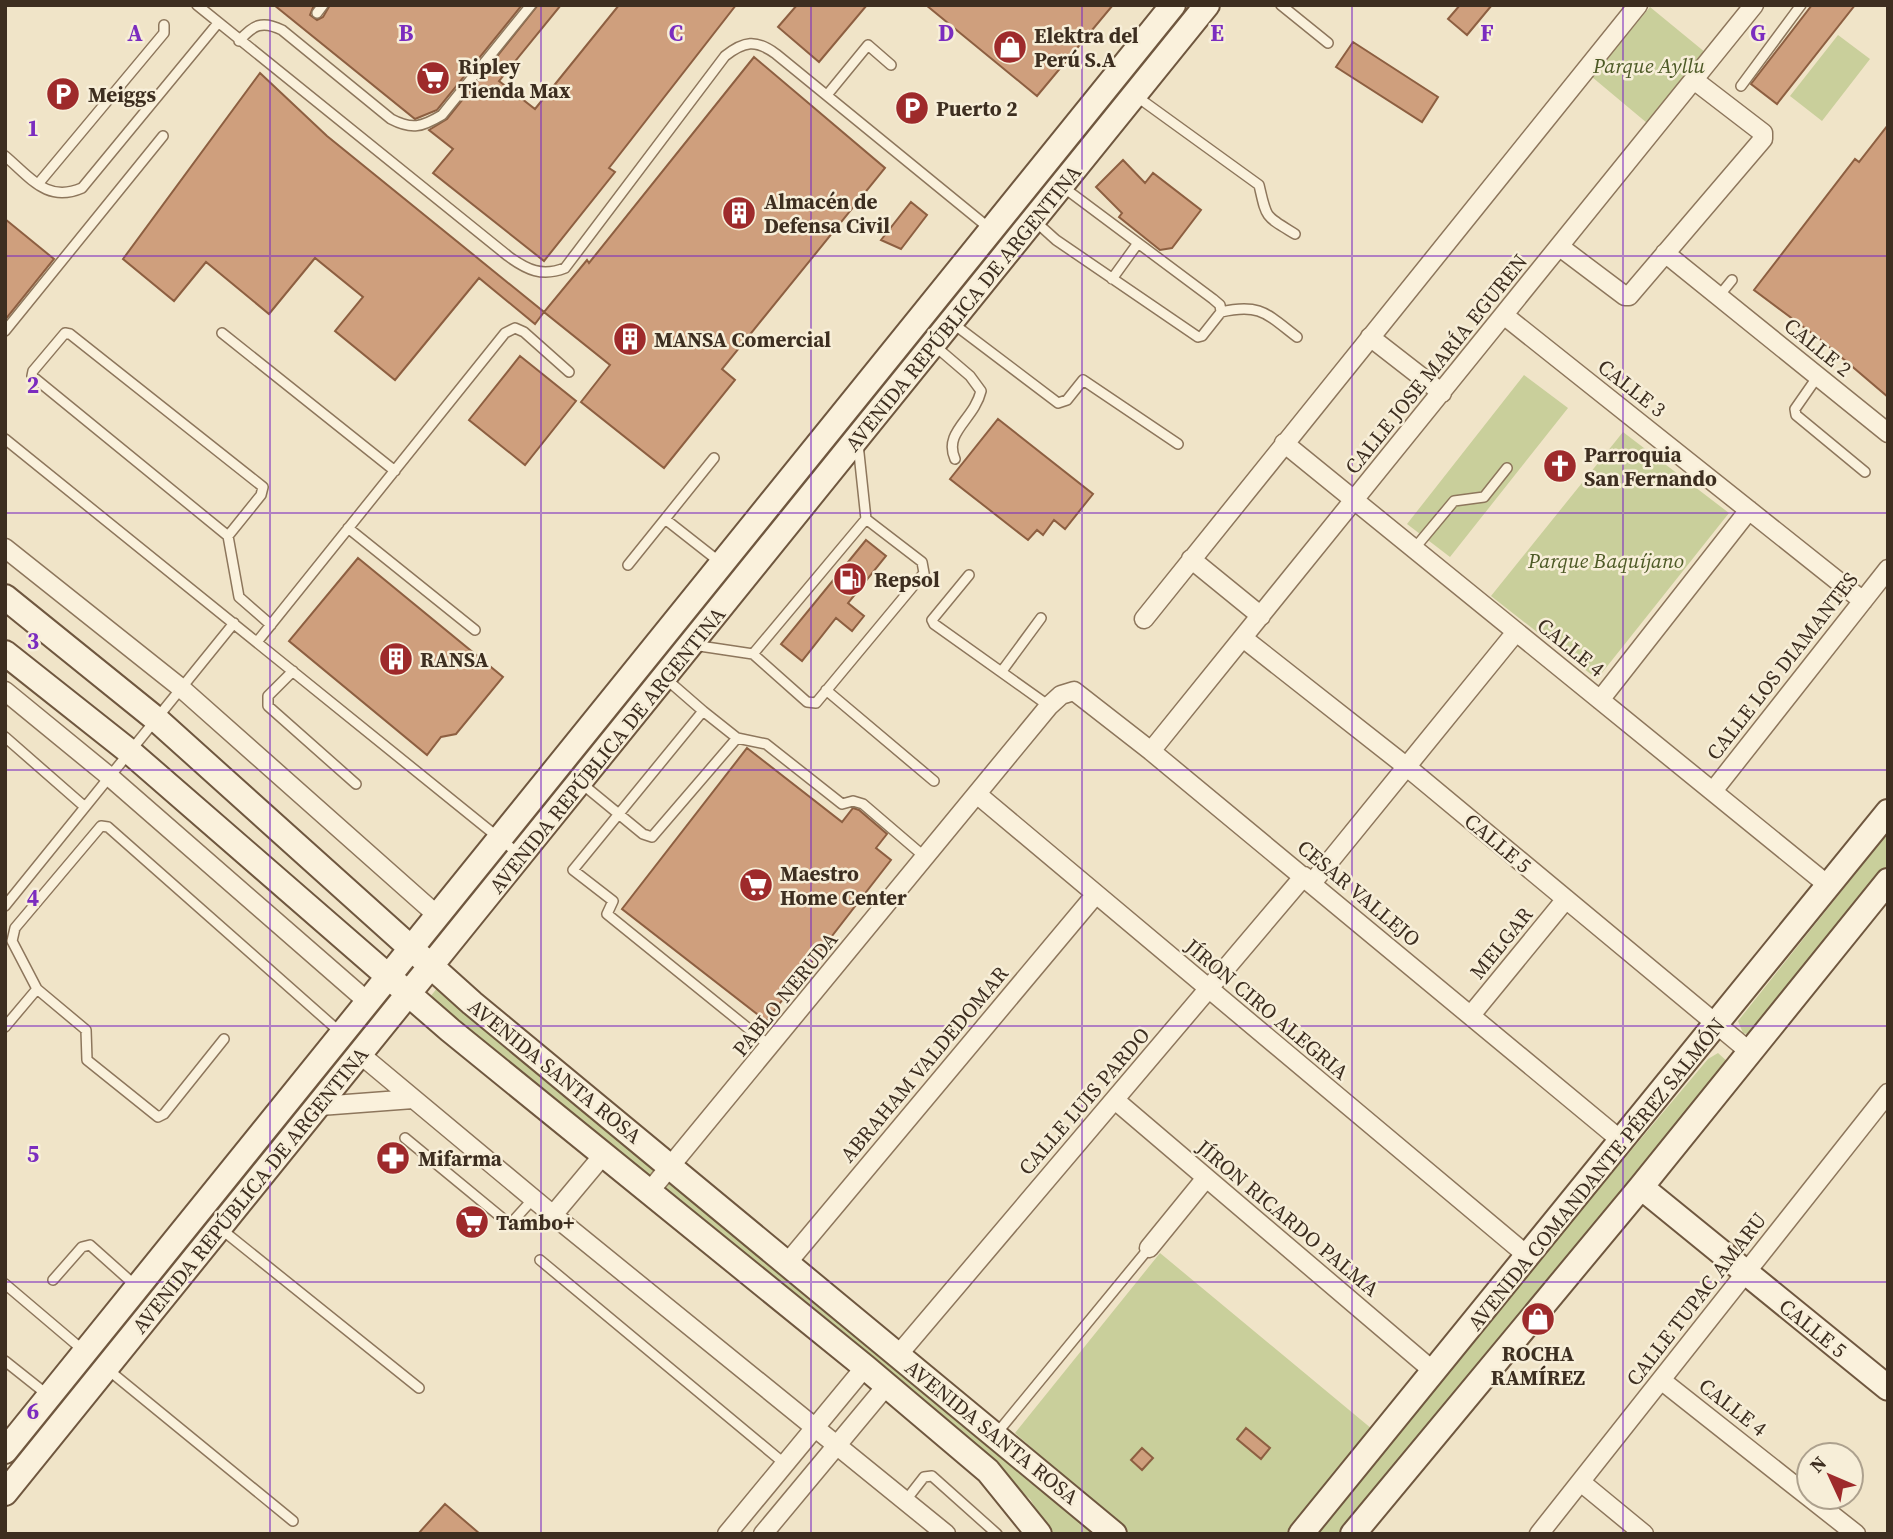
<svg xmlns="http://www.w3.org/2000/svg" width="1893" height="1539" viewBox="0 0 1893 1539" font-family="'Source Serif 4',serif">
<rect width="100%" height="100%" fill="#f0e4c8"/>
<path fill="#c9cf9b" d="M1650,7L1706,53L1647,123L1592,77Z
M1838,35L1870,59L1822,121L1790,96Z
M1524,375L1568,408L1450,557L1407,524Z
M1623,432L1729,513L1597,679L1491,596Z
M1888,833V874L1758,1037L1743,1033L1738,1021Z
M442,982L1095,1534H1051L1030,1499L430,997Z
M1718,1053L1730,1064L1724,1078L1340,1534H1312L1315,1526L1708,1059Z
M1160,1253L1372,1429L1286,1534H1128L1015,1433Z"/>
<path fill="#cf9f7d" stroke="#8d5f41" stroke-width="2" d="M274,5H314L310,15L317,20L323,17L330,5H522L437,110L415,119Z
M538,5H561L499,81L535,109L619,5H736L609,168L615,172L544,261L433,173L453,149L429,130L447,119Z
M797,5H867L819,62L778,27Z
M926,5H1113L1037,96Z
M1460,5H1492L1467,35L1448,19Z
M1812,5H1855L1777,104L1751,84Z
M1353,42L1438,97L1422,122L1336,67Z
M754,57L885,168L722,369L735,380L664,468L581,402L610,365L544,312L587,260L589,263Z
M260,73L327,136L544,312L535,324L479,278L395,380L335,331L363,297L315,258L269,314L206,262L174,301L123,259Z
M1888,125V397L1821,340L1754,290L1855,159L1859,162Z
M1123,160L1145,183L1153,173L1201,210L1172,248L1160,250L1119,217L1122,213L1096,187Z
M911,202L927,215L901,249L881,240Z
M5,219L54,259L5,320Z
M520,356L576,401L525,465L469,420Z
M998,419L1093,494L1065,529L1054,520L1043,535L1037,530L1028,540L950,479Z
M866,540L886,556L848,603L864,616L852,631L836,618L802,661L781,644Z
M358,558L503,677L456,734L441,737L427,755L289,641Z
M747,748L842,822L853,808L859,810L887,834L876,848L891,860L766,1021L622,909Z
M1246,1428L1270,1448L1261,1459L1237,1439Z
M1142,1448L1153,1458L1142,1470L1131,1460Z
M445,1504L480,1534H418Z"/>
<g fill="none" stroke-linecap="round" stroke-linejoin="round">
<g stroke="#8d765c" stroke-width="12">
<path id="lane" d="M197,5L508,256C527,270 542,277 565,268L725,56C744,41 756,39 776,54L989,228
M1281,5L1328,43
M317,13L323,5
M239,41C253,25 262,20 282,30L391,119C412,130 422,127 442,115L531,5
M1741,86L1801,5
M827,95L868,45L891,65
M1136,96L1259,185C1267,219 1264,215 1295,234
M5,156C31,178 47,203 82,188L218,23
M38,184L164,33V25
M1036,222L1056,240L1198,337L1202,336L1221,312L1220,305L1213,299L1063,187
M1112,279L1138,243
M1719,296L1732,280
M1221,312C1260,303 1267,314 1297,337
M951,322L1058,403L1067,400L1083,380L1178,444
M5,331L163,136
M222,333L395,471
M935,346L970,376L981,391C974,420 943,432 955,459
M1818,376L1795,409L1796,415L1865,472
M5,439L520,855
M665,519L714,458
M348,528L475,630
M228,536L261,495L263,487L70,334L65,333L33,371L32,376L228,536L239,597L271,625
M1414,549L1454,501L1484,497L1507,468
M628,565L665,519L721,563
M969,575L932,620L934,624L1049,706
M257,642L505,333L515,328L524,332L569,372
M693,645L753,654L866,519L858,444
M753,654L807,702L816,703L924,573L922,562L866,519
M293,671L268,696V706L356,784
M1002,671L1041,618
M665,678L703,711
M826,690L934,781
M5,737L85,807
M581,783L643,834L652,837L737,738
M5,906L234,623
M5,1027L37,989
M224,1039L164,1114L158,1117L87,1060L86,1030L37,989L12,941L15,928L101,826L108,827L341,1033
M770,1046L607,914L613,901L573,870L703,711L737,738L766,744L842,804L853,801L863,804L926,858
M405,1138L507,1222L514,1220L533,1199
M221,1229L419,1388
M540,1260L785,1464
M53,1280L82,1247L90,1245L137,1287
M5,1284L84,1351
M5,1361L49,1396
M106,1368L293,1521
M997,1433L1149,1248
M906,1500L924,1477L932,1476L997,1534"/>
</g>
<g stroke="#8d765c" stroke-width="21">
<path id="street" d="M1560,247L1625,296H1629L1763,139V133L1694,80
M1665,253L1888,433
M1505,316L1863,601
M1370,337L1442,393
M1284,443L1829,886
M5,548L181,688L438,916
M1191,559L1261,616
M1144,619L1638,5
M1243,638L1407,767L1750,1052
M5,691L110,777L368,1002
M1600,700L1749,510
M1151,751L1754,5
M1713,791L1888,569
M978,795L1529,1257
M1312,883L1516,632
M1471,1015L1566,899
M361,1055L553,1215L604,1154
M1115,1100L1432,1370
M320,1106L413,1099
M649,1192L1049,706L1061,695L1074,691L1151,751L1623,1142
M553,1215L946,1534
M1149,1248L1206,1178
M788,1262L1096,894
M898,1355L1304,876
M1661,1380L1809,1497
M1582,1483L1644,1534
M1809,1497L1856,1534
M727,1534L865,1367
M763,1534L887,1385
M1539,1534L1888,1093"/>
</g>
<g stroke="#6f573f" stroke-width="28">
<path id="secondary" d="M5,597L156,719L472,1003L1114,1534
M5,653L130,752L450,1030L865,1367L988,1471L1039,1534
M1641,1187L1888,1388
M5,1451L1173,5
M5,1493L1207,5
M1301,1534L1888,812
M1353,1534L1641,1187L1888,881"/>
</g>
<use href="#lane" stroke="#faf1dc" stroke-width="9"/>
<use href="#street" stroke="#faf1dc" stroke-width="18"/>
<use href="#secondary" stroke="#faf1dc" stroke-width="24"/>
</g>
<path fill="none" stroke="#7b2cbf" stroke-width="2" stroke-opacity="0.55" d="M270,5V1534M541,5V1534M811,5V1534M1082,5V1534M1352,5V1534M1623,5V1534M5,256H1888M5,513H1888M5,770H1888M5,1026H1888M5,1282H1888"/>
<defs>
<g id="shop-disc" transform="scale(1.75)"><circle r="9.5" fill="#9e2a2b" stroke="#f7eed8"/><path d="M-5-2.5h2.3a2.7 3.5 0 0 1 5.4 0H5L5.5 6h-11ZM-1.5-2.5h3a1.5 2.3 0 0 0-3 0Z" fill="#fff"/></g>
<g id="supermarket-disc" transform="scale(1.75)"><circle r="9.5" fill="#9e2a2b" stroke="#f7eed8"/><path d="M-6-5.5h2.5l.6 2H6L4.5 2H-2.5L-4.4-4H-6ZM-1.5 3.2a1.3 1.3 0 1 0 .1 0ZM3 3.2a1.3 1.3 0 1 0 .1 0Z" fill="#fff"/></g>
<g id="parking-disc" transform="scale(1.75)"><circle r="9.5" fill="#9e2a2b" stroke="#f7eed8"/><path d="M-3.5-5.5H1a3.5 3.5 0 0 1 0 7H-1V5.5H-3.5ZM-1-3.4V-.6H.8a1.4 1.4 0 0 0 0-2.8Z" fill="#fff"/></g>
<g id="building-disc" transform="scale(1.75)"><circle r="9.5" fill="#9e2a2b" stroke="#f7eed8"/><path d="M-4-6H4V6H1V3H-1V6H-4ZM-2.5-4.3h1.7v1.8h-1.7ZM.8-4.3h1.7v1.8H.8ZM-2.5-1h1.7V.8h-1.7ZM.8-1h1.7V.8H.8Z" fill="#fff"/></g>
<g id="church-disc" transform="scale(1.75)"><circle r="9.5" fill="#9e2a2b" stroke="#f7eed8"/><path d="M-1.2-6h2.4v3.5h3.3v2.4h-3.3V6h-2.4V-.1h-3.3v-2.4h3.3Z" fill="#fff"/></g>
<g id="fuel-disc" transform="scale(1.75)"><circle r="9.5" fill="#9e2a2b" stroke="#f7eed8"/><path d="M-5.5-6h7V0h2V4h1.3V-2.5L3-4.5l.8-.8L6-3V5H2.5V1h-1V6h-7ZM-4.2-4.7v3.2H.2V-4.7Z" fill="#fff"/></g>
<g id="pharmacy-disc" transform="scale(1.75)"><circle r="9.5" fill="#9e2a2b" stroke="#f7eed8"/><path d="M-2-6h4v4h4v4h-4v4h-4v-4h-4v-4h4Z" fill="#fff"/></g>
</defs>
<g fill-rule="evenodd">
<use href="#shop-disc" x="1010" y="47"/>
<use href="#supermarket-disc" x="433" y="78"/>
<use href="#parking-disc" x="63" y="94"/>
<use href="#parking-disc" x="912" y="108"/>
<use href="#building-disc" x="739" y="213"/>
<use href="#building-disc" x="630" y="339"/>
<use href="#church-disc" x="1560" y="466"/>
<use href="#fuel-disc" x="850" y="579"/>
<use href="#building-disc" x="396" y="659"/>
<use href="#supermarket-disc" x="756" y="885"/>
<use href="#pharmacy-disc" x="393" y="1158"/>
<use href="#supermarket-disc" x="472" y="1222"/>
<use href="#shop-disc" x="1538" y="1319"/>
</g>
<g text-anchor="middle" dominant-baseline="central" stroke-width="5" stroke-linejoin="round" paint-order="stroke">
<g font-size="21" font-weight="bold" fill="#3d2e20" stroke="#f7eed8" text-anchor="start">
<text x="1034" y="35">Elektra del<tspan x="1034" dy="24">Perú S.A</tspan></text>
<text x="458" y="66">Ripley<tspan x="458" dy="24">Tienda Max</tspan></text>
<text x="88" y="94">Meiggs</text>
<text x="936" y="108">Puerto 2</text>
<text x="764" y="201">Almacén de<tspan x="764" dy="24">Defensa Civil</tspan></text>
<text x="654" y="339">MANSA Comercial</text>
<text x="1584" y="454">Parroquia<tspan x="1584" dy="24">San Fernando</tspan></text>
<text x="874" y="579">Repsol</text>
<text x="420" y="659">RANSA</text>
<text x="780" y="873">Maestro<tspan x="780" dy="24">Home Center</tspan></text>
<text x="418" y="1158">Mifarma</text>
<text x="496" y="1222">Tambo+</text>
<text x="1538" y="1353" text-anchor="middle">ROCHA<tspan x="1538" dy="24">RAMÍREZ</tspan></text>
</g>
<g font-size="21" font-style="italic" fill="#4d5a26" stroke="#f7eed8">
<text x="1649" y="65">Parque Ayllu</text>
<text x="1606" y="560">Parque Baquíjano</text>
</g>
<g font-size="21" fill="#3d2e20" stroke="#f7eed8">
<text transform="translate(963 308) rotate(-51)">AVENIDA REPÚBLICA DE ARGENTINA</text>
<text transform="translate(1818 347) rotate(39)">CALLE 2</text>
<text transform="translate(1436 364) rotate(-51)">CALLE JOSE MARÍA EGUREN</text>
<text transform="translate(1632 388) rotate(38)">CALLE 3</text>
<text transform="translate(1571 647) rotate(39)">CALLE 4</text>
<text transform="translate(1782 666) rotate(-52)">CALLE LOS DIAMANTES</text>
<text transform="translate(607 750) rotate(-51)">AVENIDA REPÚBLICA DE ARGENTINA</text>
<text transform="translate(1498 843) rotate(40)">CALLE 5</text>
<text transform="translate(1359 893) rotate(40)">CESAR VALLEJO</text>
<text transform="translate(1501 943) rotate(-51)">MELGAR</text>
<text transform="translate(785 994) rotate(-51)">PABLO NERUDA</text>
<text transform="translate(1267 1009) rotate(40)">JÍRON CIRO ALEGRIA</text>
<text transform="translate(924 1064) rotate(-50)">ABRAHAM VALDEDOMAR</text>
<text transform="translate(555 1071) rotate(39)">AVENIDA SANTA ROSA</text>
<text transform="translate(1084 1101) rotate(-49)">CALLE LUIS PARDO</text>
<text transform="translate(1596 1174) rotate(-51)">AVENIDA COMANDANTE PÉREZ SALMÓN</text>
<text transform="translate(250 1190) rotate(-51)">AVENIDA REPÚBLICA DE ARGENTINA</text>
<text transform="translate(1288 1218) rotate(40)">JÍRON RICARDO PALMA</text>
<text transform="translate(1696 1299) rotate(-52)">CALLE TUPAC AMARU</text>
<text transform="translate(1813 1328) rotate(39)">CALLE 5</text>
<text transform="translate(1733 1407) rotate(38)">CALLE 4</text>
<text transform="translate(992 1432) rotate(39)">AVENIDA SANTA ROSA</text>
</g>
</g>
<g font-size="23" text-anchor="middle" font-weight="bold" fill="#7b2cbf" stroke="#f7eed8" stroke-width="5" stroke-linejoin="round" paint-order="stroke">
<text x="135" y="41">A</text>
<text x="406" y="41">B</text>
<text x="676" y="41">C</text>
<text x="946" y="41">D</text>
<text x="1217" y="41">E</text>
<text x="1487" y="41">F</text>
<text x="1758" y="41">G</text>
<text x="33" y="136">1</text>
<text x="33" y="393">2</text>
<text x="33" y="649">3</text>
<text x="33" y="906">4</text>
<text x="33" y="1162">5</text>
<text x="33" y="1419">6</text>
</g>
<rect width="1893" height="1539" fill="none" stroke="#3d2e20" stroke-width="14"/>
<g transform="translate(1830 1476) rotate(314)"><circle r="33" fill="#f7eed8" stroke="#ada18e" stroke-width="2"/>
<path d="M0-5L12 26L0 18L-12 26Z" fill="#9e2a2b"/>
<text y="-10" font-size="19" font-weight="bold" text-anchor="middle" fill="#3d2e20">N</text>
</g>
</svg>
